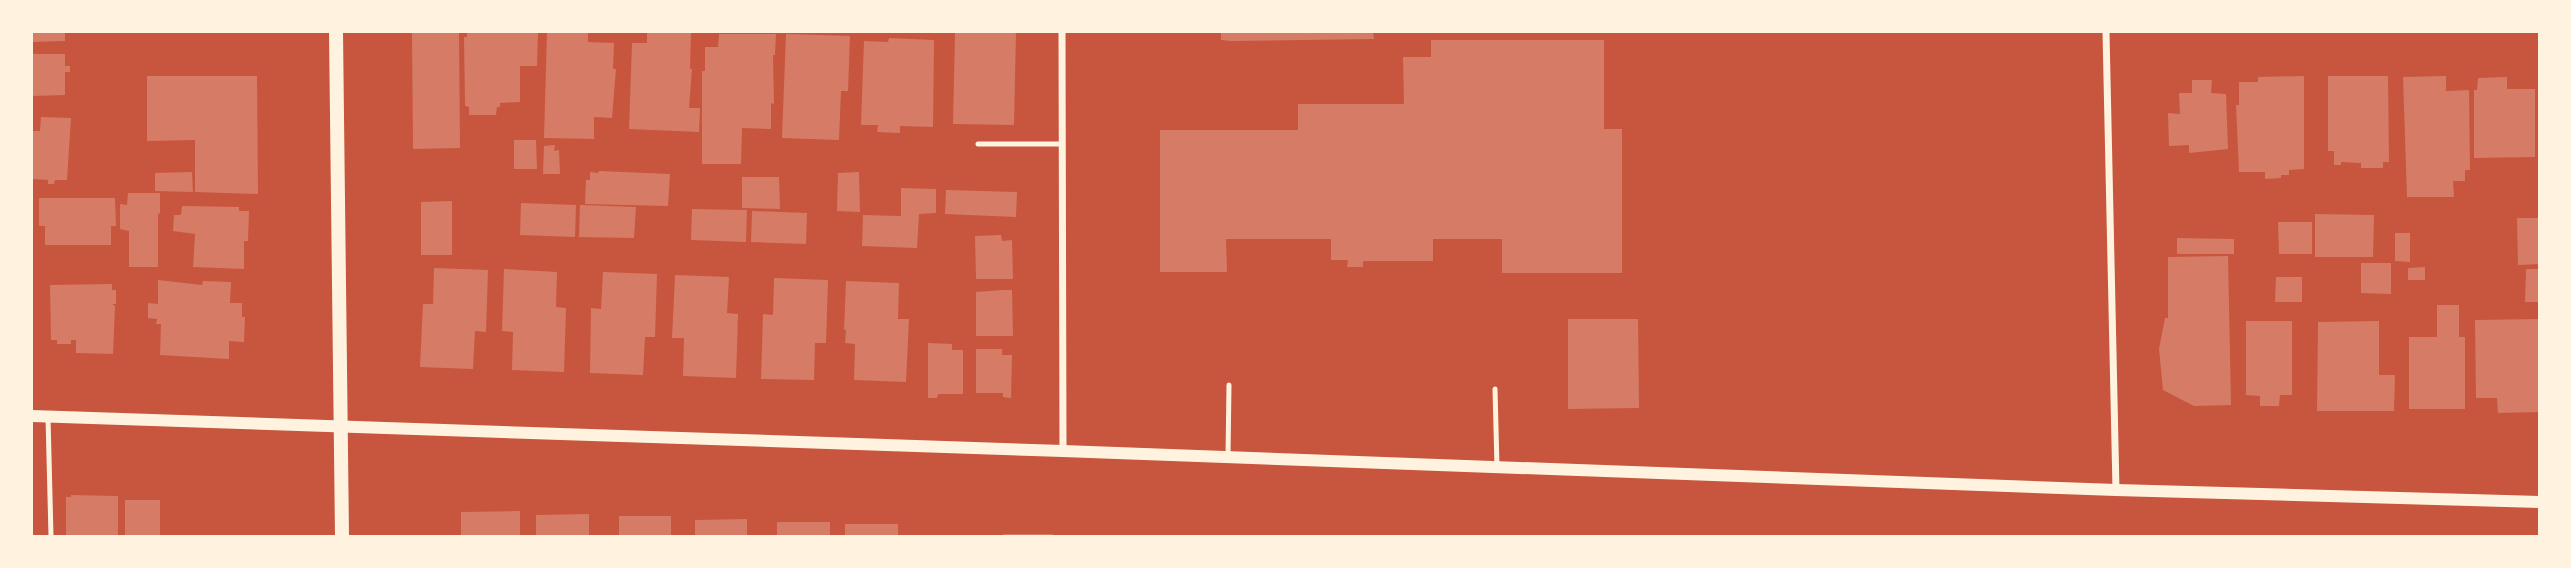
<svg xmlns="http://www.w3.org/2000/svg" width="2571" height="568" viewBox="0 0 2571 568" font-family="'Varela Round',sans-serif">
<rect width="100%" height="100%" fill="#c8553d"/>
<path fill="#d67c66" d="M32,32H65V41L32,42Z
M412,32H459L460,148L413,149Z
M467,32H538L537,66H520V102L500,103V107H497L496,115H469V107L465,106L464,37H467Z
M547,32H588V42L614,43L613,69H616L612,118L594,117V139L544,138Z
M647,32H691L690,69H692L689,108H700L699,132L629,129L632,43H647Z
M955,32H1016L1014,125L953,124Z
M1221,32H1373L1374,39L1231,41L1221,40Z
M719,34H776L775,55H773L774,104L771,103V129L742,128L741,164H702V71H705V47H718Z
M786,34L850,36L848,91H841L839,140L782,138Z
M889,38L934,40L933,127L900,126V133L877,132L878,125H861L864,41L888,42Z
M1431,40H1604V129H1622V273H1502V239H1433V261H1363V267H1347L1348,260H1331V239H1226L1227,272H1160V130H1298V104H1404L1403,57H1431Z
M32,54H65V66H70V72H65V95L32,96Z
M147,76H257L258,194L195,192V140L147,141Z
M2304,76V169L2289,170V175H2281V178L2265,179V172H2239L2236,105H2239V82H2258V77Z
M2328,76H2388L2389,162H2383V168H2361V163L2341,162V165H2334V151H2328Z
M2446,76V91L2469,90L2470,170H2465V181H2453L2454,197H2407L2403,77Z
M2507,77V89H2535V157L2474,158V90H2477L2478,78Z
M2192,80H2212L2211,93L2226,94L2228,149L2189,153V145L2169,146L2168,113L2180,114L2179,93H2192Z
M41,117L71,118L67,180H55L54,184H48V180L32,179V131H40Z
M514,140H536L537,169H514Z
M555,145L554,151L559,150L560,174H543L544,146Z
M599,171L670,174L668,206L585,204L586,180H590V172L598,173Z
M192,172L193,192L155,191V173Z
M859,172L860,212L837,211L838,173Z
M742,177H779L780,209L742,208Z
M901,188L936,189V213L919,214L917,248L862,246L863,215L901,216Z
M946,190L1017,192L1016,217L945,214Z
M128,193H160V214L158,213V267H129V231L120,229V204L127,205Z
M39,198H115L116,226H111V245H45V226H39Z
M452,201V255H421V202Z
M521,203L576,205L575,237L520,235Z
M580,205L636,207L634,238L579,237Z
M182,206L239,207V211H249L248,241H244V269L193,267L195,234L173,231L174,215H181Z
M692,209L747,210L746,242L691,240Z
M752,211L807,213L806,244L751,242Z
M2315,214L2374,215L2373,257H2315Z
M2517,218H2540V264L2518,265Z
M2278,222H2312V254H2279Z
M2395,233H2410V262L2395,261Z
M1001,235L1002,241L1012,240L1013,279H976L975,236Z
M2177,238L2234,239V254H2177Z
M2228,256L2231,405L2194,406L2163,390L2159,349L2165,318H2168V257Z
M2361,263H2391V294L2361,293Z
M2425,267V280H2408V268Z
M434,268L488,270L486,332L475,331L473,369L420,367L423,304H433Z
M504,269L557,272L556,307L566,308L564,372L512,370L513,332L502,331Z
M2526,269H2540V302H2525Z
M603,272L657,274L655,337H645L643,375L590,373L591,308L601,309Z
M675,275L729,277L727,313L738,314L736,378L683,376L684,338H672Z
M2276,277H2302V302H2275Z
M774,278L828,280L826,343H815L814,380L761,379L763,314L773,315Z
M158,280L202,285L203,281L231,282L230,303H242V317H245L244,342L229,341V359L160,355L161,324H156L157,319L148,318V303L158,304Z
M846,281L899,283L898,319H909L906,382L854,380L855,344L845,343L846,330H844Z
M112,284V290H116V304H112L115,306L113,354L76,353V340H71V344H57V340H51L50,285Z
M1003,290H1012L1013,336H976V292Z
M2437,305H2459V337H2465V409H2409V337H2437Z
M1568,319H1638L1639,408L1568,409Z
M2538,319L2540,412L2498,413L2497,398H2476L2475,320Z
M2246,321H2292V395H2280L2279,406H2260V396L2246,395Z
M2379,321V375H2395L2394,411H2317L2318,322Z
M928,343L952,344V350H963V394H938L937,398H928Z
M976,349H1002V355H1012L1011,398L1003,397V393H976Z
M71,495L118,496V536H66V497H71Z
M125,500H160V536H125Z
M520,511V536H461V512Z
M589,514V536H536V515Z
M619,516H671V536H619Z
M747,519V536H695V520Z
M777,522H830V536H777Z
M845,524H898V536H845Z
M1003,534H1053V536H1003Z"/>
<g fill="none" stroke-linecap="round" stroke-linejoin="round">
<path stroke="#fff3e0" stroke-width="5" d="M978,144H1062
M1495,389L1497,467
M48,417L51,536
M1228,456L1229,385"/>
<path stroke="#fff3e0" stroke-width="7" d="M1062,32L1063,451
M2106,32L2116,490"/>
<path stroke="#fff3e0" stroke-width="12" d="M32,416L1063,451L2116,490L2540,502"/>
<path stroke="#fff3e0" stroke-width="14" d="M336,32L342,536"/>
</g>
<rect width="2571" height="568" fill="none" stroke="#fff3e0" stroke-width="66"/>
</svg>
